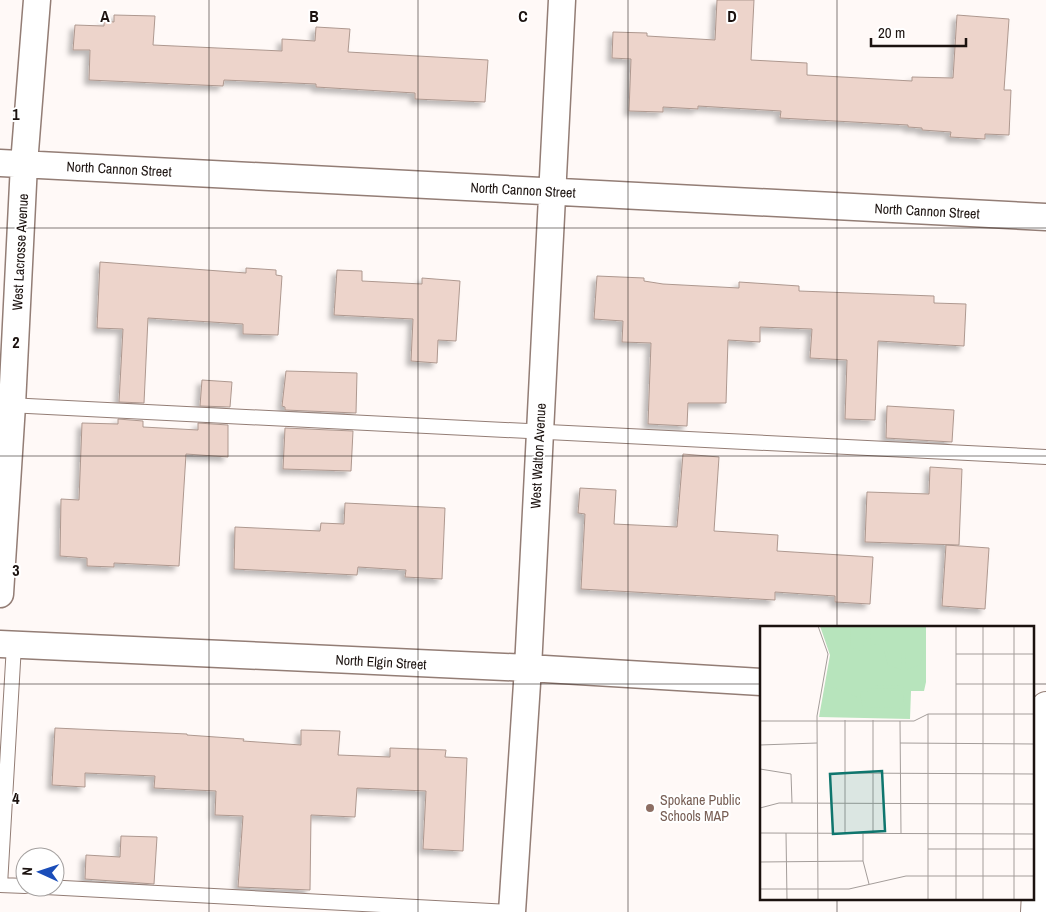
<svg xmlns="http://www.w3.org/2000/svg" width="1046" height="912" viewBox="0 0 1046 912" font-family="'Archivo Narrow',sans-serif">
<defs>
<filter id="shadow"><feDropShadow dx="-4.5" dy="4.5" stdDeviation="2.5" flood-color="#0004"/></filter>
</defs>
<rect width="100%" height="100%" fill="#fff9f7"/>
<path fill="#edd4cb" stroke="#ae988f" filter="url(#shadow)" d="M717,0H754L751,60L807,63V75L912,81V77L953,78L957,15L1009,19L1004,90H1011L1009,135L985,134V139L950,137L951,132L922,130V128L908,127V125L780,118L781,111L698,106V109L663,107V112L629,111L631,59L612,58L613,32L647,33V36L715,40Z
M114,15L155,16L153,45L282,51V39L315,41L316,27L350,29L348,52L488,60L485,102L415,99V93L316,87V84L224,80L223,86L89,80L90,50H73L75,25L104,26V21L114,22Z
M100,262L246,273V268L276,270V275L282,276L278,335L243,334V324L148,318L144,403L119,402L123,329L97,328Z
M337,270L362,271V281L422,284V278L460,281L456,341L438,340L437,363L411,361L413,319L334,315Z
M597,276L644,278V281L663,284L739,288V282L799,286V291L934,296V303L966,304L964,346L878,341L875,420L845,419L847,360L810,358L812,329L760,327V342L728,340L726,403H688L687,426L648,424L651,343L622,342L623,321L594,319Z
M286,371L357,373L356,413L285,410V407L282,406Z
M202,380L232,382L230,407L200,406Z
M887,406L954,410L952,442L886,438Z
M118,419L143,421V427L198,430V423L228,425V457L186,454L179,566L114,563V567L87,566V558L60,556L61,499L79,500L82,423L118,424Z
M285,428L353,431L351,471L283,469Z
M683,454L719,457L714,531L778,535L777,551L873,557L870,604L835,602V596L775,592V600L581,589L585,514L578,513L580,488L616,490L614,524L677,527Z
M930,467L962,469L959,545L865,542L867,492L929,494Z
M345,503L445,508L442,579L405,577L406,570L358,567L357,575L234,569L235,527L320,531L321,523L344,524Z
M946,545L989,548L985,609L942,606Z
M55,728L187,734V735L244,739L243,741L301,745V730L340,731L338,755L390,757V748L446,750L445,757L467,758L463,851L423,849L426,791L357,788L355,817L311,815L310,890L238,887L243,816L215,815L216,791L154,788L155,776L85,773V787L52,785Z
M121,836L157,837L154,884L85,879L86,855L120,857Z"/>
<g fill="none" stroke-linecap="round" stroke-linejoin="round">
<g stroke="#937d75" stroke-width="16">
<path id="service" d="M8,405L1046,457
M0,885L14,645
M0,885L25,886
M45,887L512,912"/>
</g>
<g stroke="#937d75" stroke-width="29">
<path id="minor" d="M0,163L1046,217
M0,594L12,405L24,164L37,0
M0,644L528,668L761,682
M512,912L528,668L562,0"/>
</g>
<g stroke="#937d75" stroke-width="30">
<path id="tertiary" d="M1035,912L1046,706"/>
</g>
<use href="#service" stroke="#fff" stroke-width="14"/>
<use href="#minor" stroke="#fff" stroke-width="26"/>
<use href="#tertiary" stroke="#fff" stroke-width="28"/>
</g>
<path fill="none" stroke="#1b120f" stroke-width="1" stroke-opacity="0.55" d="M209,0V912M418,0V912M628,0V912M837,0V627M0,228H1046M0,456H1046M0,684H761M1032,684H1046M837,898V912"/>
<circle fill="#8d6e63" stroke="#fff" stroke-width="2" cx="650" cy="808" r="5"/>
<g text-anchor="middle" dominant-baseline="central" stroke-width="4" stroke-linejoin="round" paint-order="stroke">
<g font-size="14" fill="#1b120f" stroke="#fff">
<text transform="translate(119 169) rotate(3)">North Cannon Street</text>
<text transform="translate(523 190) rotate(3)">North Cannon Street</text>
<text transform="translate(927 211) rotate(3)">North Cannon Street</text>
<text transform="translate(20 252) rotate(-87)">West Lacrosse Avenue</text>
<text transform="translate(538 456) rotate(-87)">West Walton Avenue</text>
<text transform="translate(381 662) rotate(3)">North Elgin Street</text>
</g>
<g font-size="14" fill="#785e54" stroke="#fff" text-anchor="start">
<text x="660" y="800">Spokane Public<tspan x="660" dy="16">Schools MAP</tspan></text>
</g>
</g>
<g transform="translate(760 626)">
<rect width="274" height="274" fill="#fff9f7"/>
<path d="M60,0H166V56L164,65H151L150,93L59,91L70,29Z" fill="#b7e4bc"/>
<path d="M111,1H129L126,12L119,18L110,20ZM91,3H103V11L108,14L99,25L90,20ZM124,25H141L142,44L128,39ZM164,25L160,39L145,44L146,25ZM112,59L143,60L146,78L136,84H103L100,67ZM112,62L139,63L144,69L143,76L136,82L108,81L102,70ZM69,60L97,71L82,90H60ZM108,65H138V79H108Z" fill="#b7e4bc" fill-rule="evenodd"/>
<path fill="none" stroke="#a49d9a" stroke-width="1" d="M58,0L68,28L57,90L58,274M196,0V274M223,0V274M254,0V274M196,28H274M196,58H274M168,88V274M113,94V207M0,95H154L168,88H274M140,95L141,208M140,117L274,118M0,119L57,117M0,143L31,148L32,177M85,147L274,148M0,182L19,177L274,178M0,207L274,208M26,207L27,274M85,207V94M103,207V235L109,258M168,223H274M0,236L103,235M0,263H89L146,250H274"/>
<path fill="#0f766e" fill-opacity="0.15" stroke="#0f766e" stroke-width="2.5" d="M122,145L125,205L73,208L70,148Z"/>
<rect width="274" height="274" fill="none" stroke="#1b120f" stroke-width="2.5"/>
</g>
<g font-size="16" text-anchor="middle" font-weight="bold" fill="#1b120f" stroke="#fff" stroke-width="4" stroke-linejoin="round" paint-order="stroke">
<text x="105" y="22">A</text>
<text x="314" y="22">B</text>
<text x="523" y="22">C</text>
<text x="732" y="22">D</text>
<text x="16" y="120">1</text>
<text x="16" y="348">2</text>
<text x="16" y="576">3</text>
<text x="16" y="804">4</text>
</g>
<g transform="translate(40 872) rotate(273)"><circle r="24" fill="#ffffff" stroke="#a4a09f"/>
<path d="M0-4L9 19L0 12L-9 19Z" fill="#1a4db9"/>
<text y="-8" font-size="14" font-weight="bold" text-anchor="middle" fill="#1b120f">N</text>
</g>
<path d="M871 38v8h95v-8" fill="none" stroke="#1b120f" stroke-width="2.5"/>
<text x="878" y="38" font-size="15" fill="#1b120f" stroke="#ffffff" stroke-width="4" paint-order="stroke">20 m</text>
</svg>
